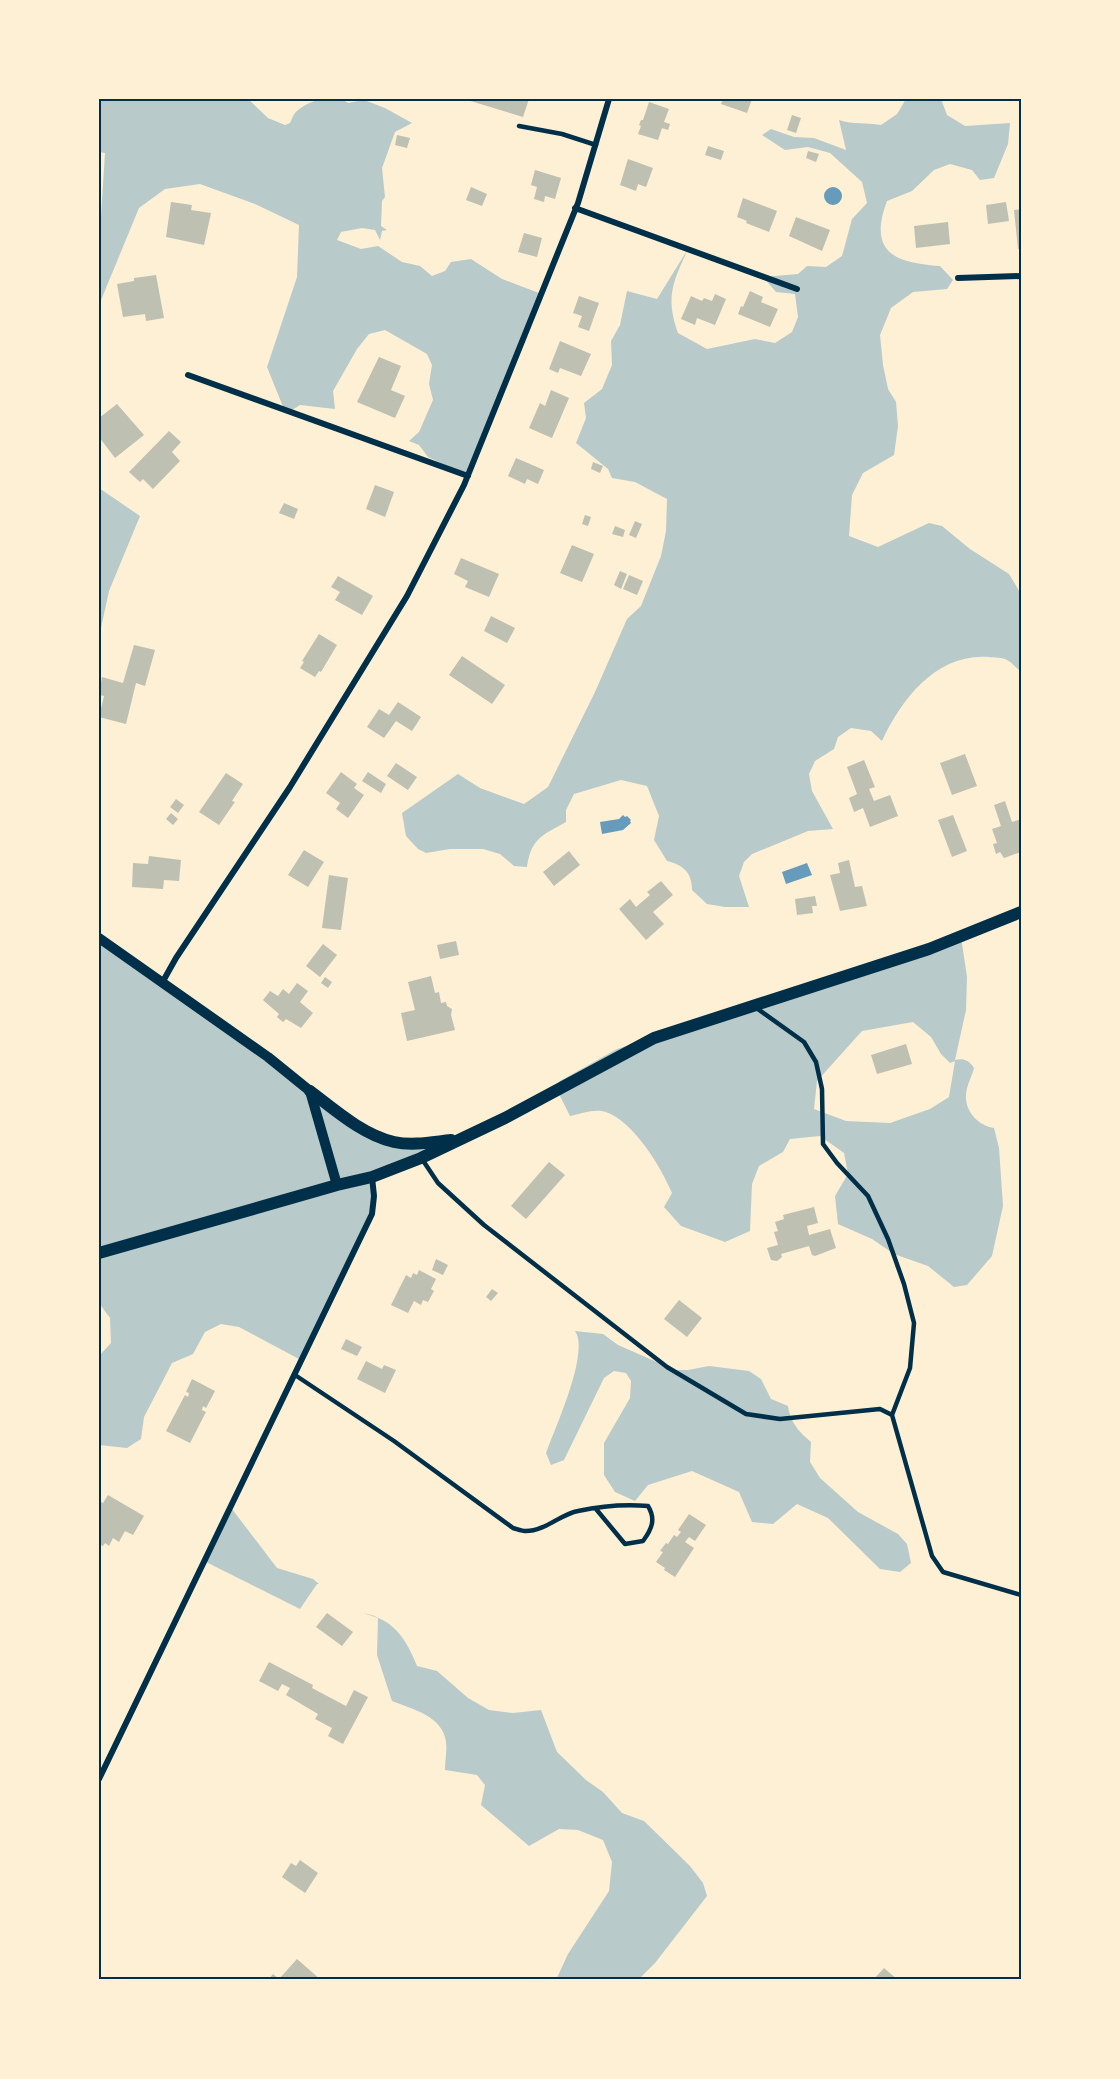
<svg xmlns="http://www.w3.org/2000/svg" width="1120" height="2079" viewBox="0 0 1120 2079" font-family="Inter,sans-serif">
<rect width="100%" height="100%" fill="#fdf0d5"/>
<path fill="#b9caca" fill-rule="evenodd" d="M99,99H248L268,118L285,125L290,123C292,119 294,113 297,111C310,100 334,92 348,103L364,100L385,108L412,123L395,132L382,168L385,197L382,201L381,226L387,230L382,231L380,240L375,230L362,228L341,232L337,240L361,249L378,246L402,262L420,266L432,276L445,271L451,262L471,259L502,279L539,293L468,472L464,474L428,457L419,445L409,441L419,432L433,400L429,384L432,365L427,354L385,330L369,334L357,349L333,391L335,409L300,405L286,414L267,367L297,277L299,225L255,204L200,184L165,189L139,208L99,305V222L101,217L105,153L99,152Z
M906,99H941L947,115L965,126L1010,123L1008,144L994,178L980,180L972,170L950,164L934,170L912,191L887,201C868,252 894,263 940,266L953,280L947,289L913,292L891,308L880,335L883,365L888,389L896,402L898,426L894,455L863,473L852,495L849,536L878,547L929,523L942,526L970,549L1009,574L1021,594V672C1017,669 1012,662 1007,660C1003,657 994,658 989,657C937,653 902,698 882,741L871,731L851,728L838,737L834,749L815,761L809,774L812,791L833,829L808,831L752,854L744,862L739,876L749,907H725L707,904L692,890C692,872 683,865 667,861L654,840L659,816L647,786L621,780L574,794L566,810V822C543,835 531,838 527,867L514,866L500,854L483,849H450L426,853L418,849L406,836L402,813L458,774L480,788L524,804L548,787L595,692L627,619L641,606L661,556L666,531L667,499L635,482L612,478L608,469L576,443L586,418L584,403L602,389L612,365L611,341L620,325L627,291L657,299L688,249C673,282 665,297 678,333L707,349L755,339L775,343L792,332L798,317L795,294L776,292L763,277L798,274L807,266L826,267L842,256L852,219L867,203L862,182L830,153L808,147L785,150L762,135L771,129L794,137L814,138L846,150L839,120C853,125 866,122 881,125L897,114Z
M99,488L140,516L109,591L99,637Z
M99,935L368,1129L398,1139H448L373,1174L370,1218L299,1359L239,1327L221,1324L205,1332L193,1354L172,1363L144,1417L141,1439L127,1448L99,1445V1356L111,1343L110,1318L99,1303Z
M961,937L967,977L966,1010L955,1060C963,1058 969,1060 974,1068C972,1076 966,1087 966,1095C965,1112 979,1126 994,1128L999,1148L1003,1206L992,1256L967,1285L954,1287L928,1266L894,1254L872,1239L838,1224L835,1196L848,1174L844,1153L820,1136L790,1139L783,1152L759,1166L752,1184L750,1231L725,1242L681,1226L664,1207L672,1193C661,1167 634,1122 606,1112C595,1108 580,1114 570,1116L555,1086L560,1081L617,1049ZM913,1022L931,1037L941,1054L950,1063L955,1061L949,1097L930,1109L890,1123L846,1121L814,1109L817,1081L862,1031Z
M575,1331L603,1334L618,1345L675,1370H688L709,1366L749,1371L761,1379L771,1399L788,1406C790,1422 799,1432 811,1442L810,1462L820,1478L858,1512L898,1534L907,1544L911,1563L900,1572L880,1569L828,1518L797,1504L773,1524L752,1522L739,1492L692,1471L648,1485L635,1501L615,1492L604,1475V1443L630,1398L631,1381L626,1373L614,1371L604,1378L564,1460L551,1465L546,1453C555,1428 590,1352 575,1331Z
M232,1509L277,1568L313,1579L319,1584H317L300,1609L206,1562Z
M363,1613C393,1619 406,1638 417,1666L437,1671L468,1698L489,1710L513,1713L541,1710L557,1752L586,1780L603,1792L622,1813L644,1821L690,1866L703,1883L707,1896L655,1963L638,1980H556L568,1954L609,1891L612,1862L603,1840L578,1830L559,1829L529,1846L481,1805L485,1785L477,1775L445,1770C445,1761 447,1751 446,1742C443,1716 412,1709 392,1701L377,1655L378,1618Z"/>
<path fill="#669bbc" d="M824 196a9 9 0 1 1 18 0a9 9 0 1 1-18 0Z
M623,815L625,817L627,816L631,820L630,821L631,823L623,830L602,834L600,822L619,819Z
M807,863L812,875L786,884L782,872Z"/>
<path fill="#bec0b2" d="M464,99H529L523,117Z
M723,99H752L747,113L721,104Z
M649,102L669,109L664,122L670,124L668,130L662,128L658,140L638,134L641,126L639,125L641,120H643Z
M792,115L801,118L796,133L787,130Z
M397,135L410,138L407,148L395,145Z
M708,146L724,151L721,160L705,155Z
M808,151L819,154L816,162L806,158Z
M628,159L653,168L646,187L638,184L636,191L620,185Z
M535,170L561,178L555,199L545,196L544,202L534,199L537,187L531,185Z
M471,187L487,194L482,206L466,200Z
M743,198L777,211L769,232L746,223L747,221L737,217Z
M171,202L192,205L191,210L211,213L204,245L166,237Z
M1006,202L1009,221L988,224L986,205Z
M1021,209V248L1018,249L1014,210Z
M796,217L830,230L822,251L789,236Z
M948,222L950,244L916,248L914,226Z
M524,233L542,238L537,257L518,252Z
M156,275L164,318L146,321L145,314L123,317L117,284L134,281V278Z
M750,291L763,297L761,302L778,309L770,327L738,314L741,306L743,307Z
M715,294L726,299L715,325L697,318L695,325L681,319L691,296L702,301L704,298L712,301Z
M579,296L599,303L589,331L578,327L582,316L573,313Z
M560,341L591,354L581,376L560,368L558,373L549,369Z
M379,357L401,366L391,390L405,396L395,418L357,402Z
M551,390L569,398L552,438L529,428L540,403L545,406Z
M117,404L144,435L115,458L99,437V418Z
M169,431L181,442L172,452L180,461L153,489L143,479L140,482L129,472Z
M516,458L544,470L538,484L527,479L525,484L508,476Z
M593,462L603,466L600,473L591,469Z
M375,485L394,492L385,517L366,509Z
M284,503L298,509L294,519L279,513Z
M585,515L591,517L588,526L582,524Z
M635,521L642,524L636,538L629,535Z
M615,526L625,530L623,537L612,534Z
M572,545L594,554L582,582L560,573Z
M461,558L499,574L489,597L465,587L468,581L454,574Z
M620,571L627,574L621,589L614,585Z
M629,575L643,581L637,595L623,589Z
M338,576L373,596L362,615L335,600L340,592L331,587Z
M491,616L515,628L507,643L484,631Z
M319,634L337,645L321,672L319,671L315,677L300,668L304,662L302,661Z
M134,645L155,650L145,686L136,683L126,724L99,717L104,696L99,695L102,677L123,683Z
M462,656L505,685L492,704L449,675Z
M398,702L421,717L412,731L396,721L384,738L367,727L379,709L389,715Z
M965,754L977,786L952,795L940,763Z
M864,760L875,787L869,789L874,801L890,795L898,816L870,827L863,808L854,812L849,798L857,794L847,767Z
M396,763L417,777L408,790L387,776Z
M341,772L357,784L354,788L364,795L348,818L336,809L340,803L326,793Z
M368,772L386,784L381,793L362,781Z
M226,773L243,784L232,801L235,802L219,825L199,812Z
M176,799L184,805L178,813L170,807Z
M1005,801L1012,822L1021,819V852L1004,858L1000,852L996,854L993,844L997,843L992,829L1001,826L994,805Z
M171,813L178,819L173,825L166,819Z
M953,815L967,851L952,857L938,820Z
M304,850L324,862L308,887L288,875Z
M569,851L580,865L554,886L543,872Z
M149,856L181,860L179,881L164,880L163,889L132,887L133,863L148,864Z
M849,860L855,887L862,886L867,906L840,911L830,875L840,873L838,863Z
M329,875L348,878L341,930L322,928Z
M661,881L673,895L653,912L664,924L646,940L619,909L630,899L636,907L650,895L647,892Z
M815,896L817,906H812L813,913L797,915L795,899Z
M456,941L459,955L440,959L437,945Z
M323,944L337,955L320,977L306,966Z
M431,976L435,993L439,992L441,1003L446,1002L447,1006L452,1009L451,1015L455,1030L407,1041L401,1013L415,1010L408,982Z
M325,977L332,982L328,988L321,983Z
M297,983L308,991L300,1002L313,1013L301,1028L286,1019L283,1022L277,1017L279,1014L263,1000L270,991L278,996L283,989L289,994Z
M906,1044L912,1064L877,1074L871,1055Z
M549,1162L565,1175L526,1219L511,1206Z
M814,1207L818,1223L807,1226L809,1235L830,1229L836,1248L815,1256L812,1255L809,1246L781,1254L782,1257L777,1261L771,1260L767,1248L778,1245L774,1232L778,1231L775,1222L784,1219L783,1215Z
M436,1259L448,1265L443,1275L432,1270Z
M419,1270L436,1279L431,1289L434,1291L428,1302L423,1300L421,1305L414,1301L408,1313L391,1305L406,1275L411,1278L413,1273L417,1275Z
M492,1289L498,1293L491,1301L486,1297Z
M679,1300L702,1318L687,1337L664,1319Z
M346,1339L362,1347L357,1356L341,1349Z
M366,1361L382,1369L384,1365L396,1370L385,1393L357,1379Z
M192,1379L215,1391L206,1408L203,1406L202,1410L206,1412L190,1443L166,1431L185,1395L188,1397L189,1393L186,1392Z
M108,1495L144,1516L133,1535L125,1531L119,1542L113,1538L109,1546L105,1543L103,1546L99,1544V1501L103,1503Z
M689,1514L706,1525L695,1541L689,1537L685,1542L694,1548L675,1577L664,1570L665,1568L656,1562L663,1552L660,1551L666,1543L668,1544L674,1535L677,1537L681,1532L678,1530Z
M327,1613L353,1632L342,1646L316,1627Z
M269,1662L313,1685L312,1688L346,1706L354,1690L368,1697L343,1744L328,1736L332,1728L315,1719L318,1714L286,1695L290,1688L282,1684L278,1691L259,1681Z
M300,1860L318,1873L305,1893L282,1877L291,1863L296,1866Z
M297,1959L321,1980H268L273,1974L279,1979Z
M884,1968L898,1980H873Z"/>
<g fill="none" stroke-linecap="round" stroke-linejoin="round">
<path stroke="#003049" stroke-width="4.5" d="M519,126L562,134L596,145
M755,1007L804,1042L816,1062L822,1089L823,1144L837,1163L868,1196L888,1239L904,1284L914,1323L910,1368L892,1415
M422,1159L438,1183L484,1225L667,1367L746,1414L780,1419L880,1409L892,1415L932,1556L943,1572L1021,1595
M295,1375L394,1441L513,1528C517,1529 522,1531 526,1531C545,1531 561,1514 578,1511C601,1506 625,1504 648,1506C656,1519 652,1529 643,1541L625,1544L596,1509"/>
<path stroke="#003049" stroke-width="6" d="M575,208L797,289
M958,278L1021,276
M188,375L468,476
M162,983L176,958L290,787L407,596L464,485L578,203L609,99
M99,1779L372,1214L374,1196L372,1177"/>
<path stroke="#003049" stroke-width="10" d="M99,938L268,1057L310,1091L337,1185"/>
<path stroke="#003049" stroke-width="12" d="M310,1091C335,1110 363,1135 394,1142C413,1146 432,1142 451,1140
M99,1253L337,1185L372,1177L421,1158L505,1118L654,1038L929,949L1021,912"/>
</g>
<rect width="1120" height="2079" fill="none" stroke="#fdf0d5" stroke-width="201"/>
<rect x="100" y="100" width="920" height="1878" fill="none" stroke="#003049" stroke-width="2"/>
</svg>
